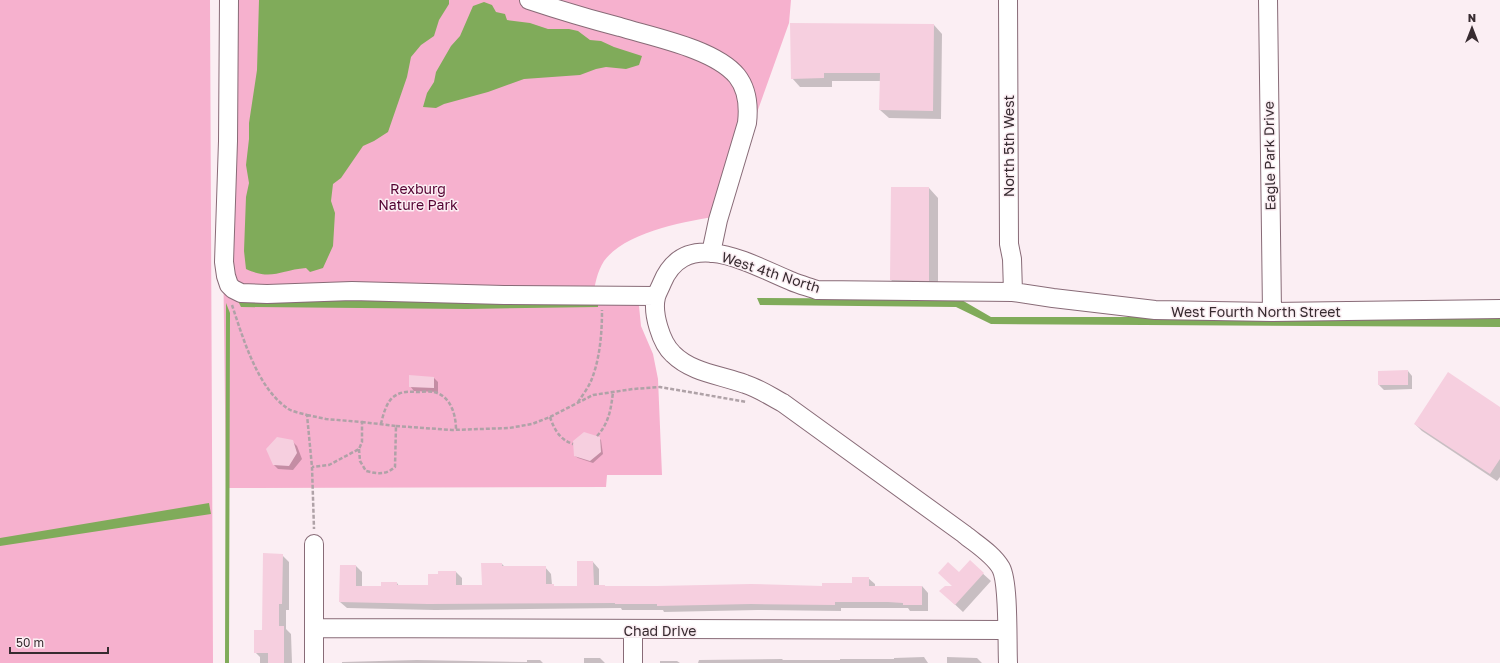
<svg xmlns="http://www.w3.org/2000/svg" width="1500" height="663" viewBox="0 0 1500 663" font-family="'Golos Text',sans-serif">
<rect width="100%" height="100%" fill="#fbeef3"/>
<path fill="#f6b1ce" d="M0,0H210L213,663H0Z
M220,0H791L789,23L720,216C686,221 625,232 604,261C597,272 595,284 593,297L638,296L641,326L653,354L658,379L662,475H607L606,487L226,488Z"/>
<path fill="#80ab5a" d="M259,0H449V4L439,20L434,36L421,45L411,57L407,77L388,132L374,141L363,146L341,178L333,184L331,201L335,213L333,246L323,268L310,272L306,268C280,270 272,281 246,269L244,251L246,197L249,183L246,165L249,139V123L257,70Z
M484,2L492,5L496,12L505,14L507,20L530,23L548,29H569L578,31L590,40L601,41L614,47L642,56L639,65L626,69L606,67L596,69L580,75L524,79L488,92L444,104L436,108L423,107L427,93L434,82L436,72L451,46L460,36L473,6Z
M757,298L960,299L991,317H1500V327L991,324L956,307L760,305Z
M237,299H598V307L467,309L241,307Z
M226,303L230,313L229,663H225Z
M209,503L211,514L0,546V538Z"/>
<path fill="#0003" d="M934,25L942,34L941,119L889,118L880,110L881,81H832V87H800L792,78Z
M929,188L938,198V290L901,289L891,280Z
M1408,371L1412,376V389L1384,390L1379,385Z
M434,378L438,382V392L414,391L410,386Z
M1500,408V477L1497,481L1422,431L1415,424Z
M599,438L601,440L603,454L593,463L578,458L575,456Z
M292,441L297,446L302,459L293,470L278,469L273,464Z
M282,555L289,562V610H286V629L291,634L292,663H260V657L255,652L263,631Z
M593,562L599,569V586H605L606,587H823L853,584L868,578L875,584V586H922L928,593V611H910L908,608H841V611L758,610L664,612L663,610H622L621,608L435,610L347,608L340,602L356,566L362,572V587H382L397,583L399,586H429L439,575L456,572L462,578V586H483L502,564L505,567H545L551,574L552,585L556,587H578Z
M970,562L991,581L963,612L948,598L959,573Z
M924,657L928,663H698L699,660L782,659L783,660H840V659H894V658Z
M947,657L977,658L982,663H947Z
M584,658H600L605,663H584Z
M417,660L527,662V660H540L543,663H342V662Z
M660,661H677L680,663H660Z"/>
<path fill="#f6cfdf" d="M790,23L934,24L933,111L879,110L880,73H824V78L791,79Z
M891,187H929V281L890,280Z
M1408,370V385H1378V371Z
M1448,372L1500,407V459L1490,474L1414,424Z
M409,375L434,377V388L409,387Z
M584,432L600,437L601,452L590,461L574,456L573,441Z
M277,437L293,440L297,453L289,466L273,465L266,449Z
M263,553L283,554L282,604H279V626H284V663H268V653H254V630H262Z
M970,560L984,573L955,605L939,591L945,586H952L938,573L948,562L959,572Z
M577,561H593L594,585H605V586H657L751,584L822,586V583H852V577H869V586H922V605H903V603L888,602H835V605L751,604L657,606V604H615V603L428,604L339,602L340,565H356V586H381V582H397V585H428V574H438V571H456V585H482L481,563H502V566H546V584H554V586H577Z"/>
<g fill="none" stroke-linecap="round" stroke-linejoin="round">
<g stroke="#886b77" stroke-width="20">
<path id="minor" d="M229,0L228,141L224,262L226,276L229,285L233,289L241,293L267,294L352,291L504,295L656,296
M529,0C559,10 589,19 620,27C653,37 715,49 737,76C748,90 749,106 747,123L718,220L711,253
M1008,0L1009,244L1012,259L1013,292
M1268,0L1272,312
M314,544V663
M314,628L1007,630
M633,629V663
M1008,663C1007,643 1009,583 1001,568C993,554 976,544 964,534L783,403C770,396 758,388 745,384C721,375 692,373 673,354C661,343 652,313 656,297C657,293 660,288 662,283C686,225 752,265 791,281C800,285 809,287 817,290L1013,292L1053,298L1155,310L1272,312L1500,309"/>
</g>
<path stroke="#afa2a7" stroke-width="2.5" stroke-dasharray="4 2" stroke-linecap="butt" d="M232,305C243,338 257,387 287,408C292,412 301,413 307,415L312,467L314,529
M578,402C582,396 588,388 591,381C600,359 602,333 602,310
M307,415L326,419L362,422V442L359,449L329,465L312,467
M550,417C554,429 560,440 573,444
M381,424C383,415 386,404 392,398C399,392 407,391 416,392C422,392 429,391 434,392C451,396 456,415 456,430
M396,426L452,430L509,428L532,424L550,417L593,395L633,389L660,387L747,402
M597,436C609,423 611,409 613,392
M359,449L360,461L366,471C378,474 386,475 395,467L396,426L362,422"/>
<use href="#minor" stroke="#fff" stroke-width="18"/>
</g>
<g text-anchor="middle" dominant-baseline="central" stroke-width="3" stroke-linejoin="round" paint-order="stroke">
<g font-size="14" fill="#372b30" stroke="#fbeef3">
<text transform="translate(1008 146) rotate(-90)">North 5th West</text>
<text transform="translate(1269 156) rotate(-91)">Eagle Park Drive</text>
<text transform="translate(771 272) rotate(18)">West 4th North</text>
<text x="1256" y="311">West Fourth North Street</text>
<text x="660" y="630">Chad Drive</text>
</g>
<g font-size="14" fill="#540232" stroke="#fbeef3">
<text x="418" y="188">Rexburg<tspan x="418" dy="16">Nature Park</tspan></text>
</g>
</g>
<g transform="translate(1472 28)" stroke="#fbeef3" stroke-width="3" paint-order="stroke">
<path d="M0-3L7 15L0 10L-7 15Z" fill="#372b30"/>
<text y="-6" font-size="11" font-weight="bold" text-anchor="middle" fill="#372b30">N</text>
</g>
<path d="M10 647v6h98v-6" fill="none" stroke="#372b30" stroke-width="2"/>
<text x="16" y="647" font-size="12" fill="#372b30" stroke="#fbeef3" stroke-width="3" paint-order="stroke">50 m</text>
</svg>
